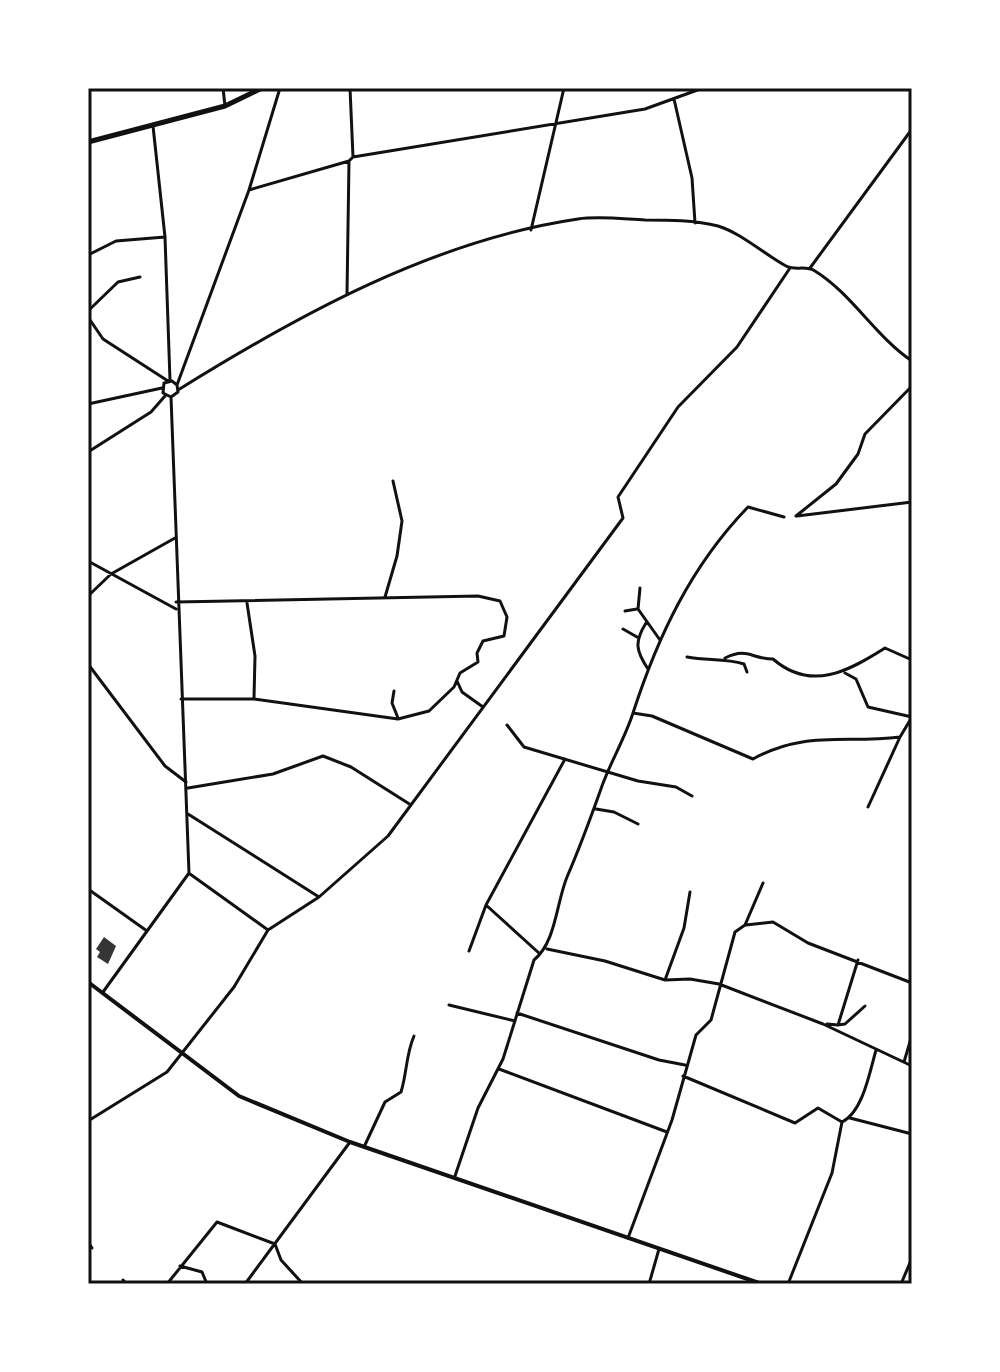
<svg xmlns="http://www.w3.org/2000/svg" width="1000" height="1372" viewBox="0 0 1000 1372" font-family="'PT Sans Narrow',sans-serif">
<rect width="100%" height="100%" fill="#fff"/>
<path fill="#353535" d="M104,937L116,946L108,964L97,957L100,952L96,949Z"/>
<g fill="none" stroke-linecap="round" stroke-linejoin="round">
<path stroke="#111" stroke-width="3" d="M223,88L225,106
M674,99L692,178L695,223
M153,126L165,237L170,380
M353,157L645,109L703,88
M249,190L349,161
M531,230L564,88
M88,255L116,241L165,237
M810,268L912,129
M347,294L349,161L353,157L350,88
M88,311L118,282L140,277
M88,317L103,339L168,381
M177,385L172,381L164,383L163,393L171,397L178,392L177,385L249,190L280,88
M178,390C300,314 435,240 578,219C599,216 623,219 645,220C668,220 695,220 718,226C741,233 764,254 786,266C795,271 806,265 815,271C852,294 875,336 912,361
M88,404L162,388
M88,452L151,412L165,396
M796,516L836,484L858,454L865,434L912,386
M797,516L912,502
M88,561L176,609
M640,588L638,609L660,640
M88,596L111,574L175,538
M385,597L397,556L402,521L393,481
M176,602L478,596L500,601L507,617L504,636L483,641L477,653L478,662L460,673L454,687L429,711L398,719L254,699H181
M247,603L255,656L254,698
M625,611L637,609
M646,623C634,642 636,651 648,669
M623,629L637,637
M687,657C707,661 724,658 744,664L747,672
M725,658C748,647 751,659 773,659C811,692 849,671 885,648L912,660
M88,664L165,766L186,782
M845,673L856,679L868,707L912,717
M457,681L462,692L483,707
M394,691L392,703L398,718
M633,713L652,716L753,759C805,730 845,744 900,737L912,717
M507,725L524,747L638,781L676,787L692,796
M188,788L273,774L323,756L351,767L411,805
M868,807L900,737
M596,809L614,812L638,824
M188,814L319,897
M190,874L268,930
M88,889L147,931
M746,925L773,922L808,943L912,983
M547,949L605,961L665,980L690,979L719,984L823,1024L912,1066
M469,951L486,905
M540,954L486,905L565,759
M665,980L684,928L690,892
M103,992L189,873L171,397
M449,1005L515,1021
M517,1013L659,1060L685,1065
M827,1024L838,1025L858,960
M838,1025L845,1024L865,1006
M904,1062L912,1035
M499,1069L667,1132
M683,1076L795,1123L818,1108L842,1122
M850,1118L912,1134
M88,1121L167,1072L234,987L268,930L319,897L388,836L623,518L618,497L678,407L737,347L790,268
M364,1147L385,1102L401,1092C407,1073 406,1054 414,1036
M455,1176L478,1108L503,1059L534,960C556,942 556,904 567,877C580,847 591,817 602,786C611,761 625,738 633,713C658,636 691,566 748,507L784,517
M628,1238L672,1120L696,1035L711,1020L735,932L745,925L763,883
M88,1242L92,1248
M180,1266L202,1272L207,1284
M123,1280L126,1284
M167,1284L217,1222L275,1244L281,1260L303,1284
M245,1284L350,1142
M649,1284L659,1249
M788,1284L832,1173L842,1122C863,1112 870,1071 876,1050
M901,1284L912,1258"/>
<path stroke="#111" stroke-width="4" d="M88,982L239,1096L350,1142L762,1284"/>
<path stroke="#111" stroke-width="5" d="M88,142L225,106L262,88"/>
</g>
<rect width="1000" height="1372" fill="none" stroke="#ffffff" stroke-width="180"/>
<rect x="90" y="90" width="820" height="1192" fill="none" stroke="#111" stroke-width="3"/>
</svg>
